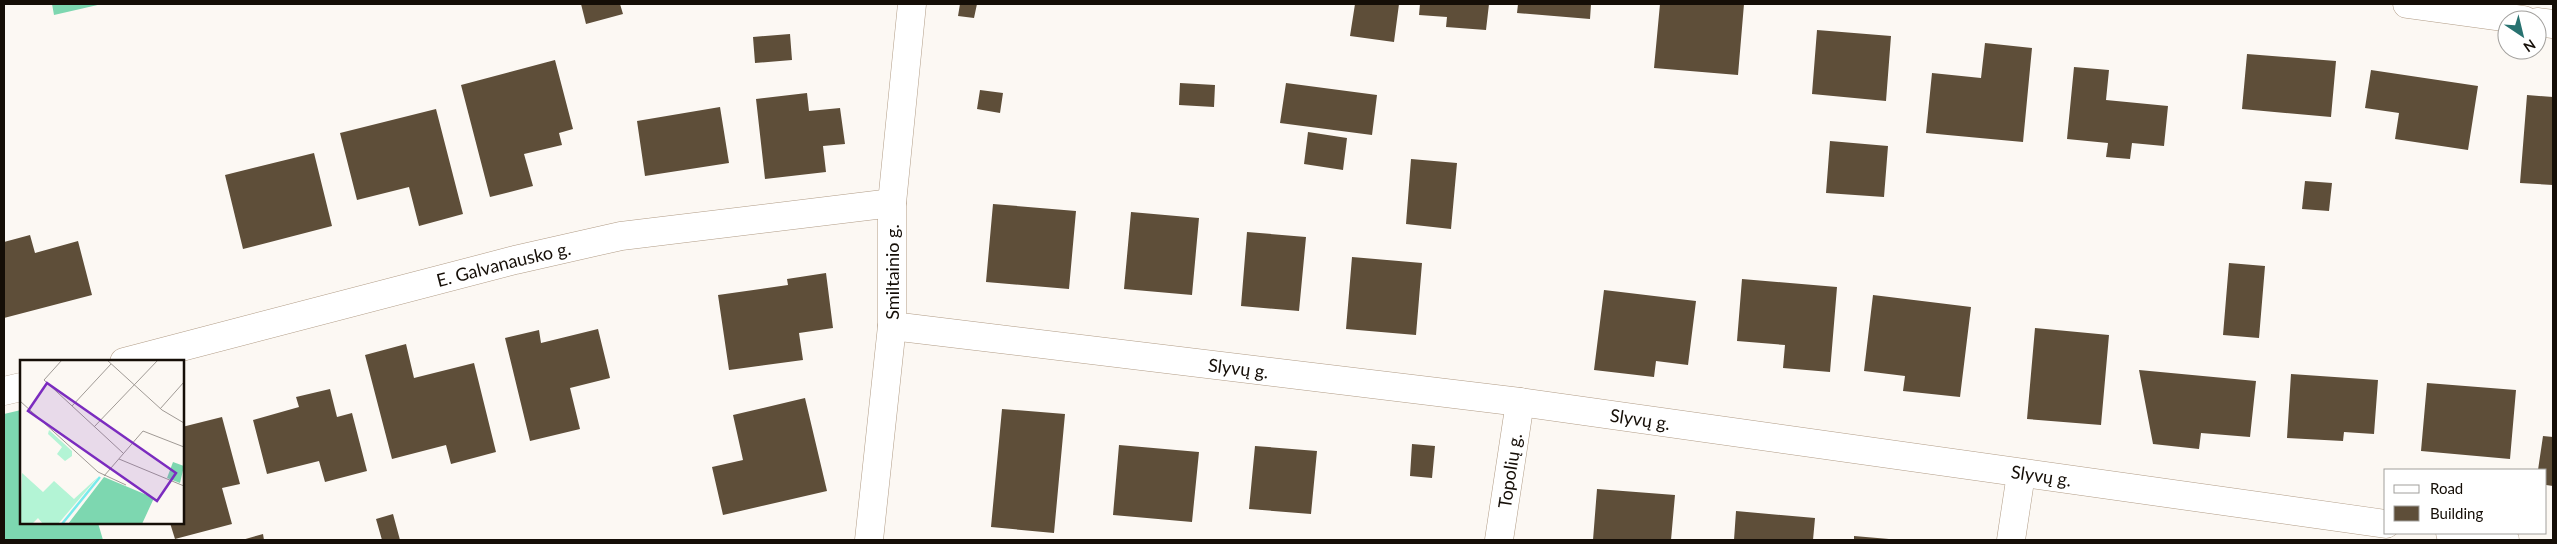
<svg xmlns="http://www.w3.org/2000/svg" width="2557" height="544" viewBox="0 0 2557 544" font-family="Lato,sans-serif">
<rect width="100%" height="100%" fill="#fcf8f3"/>
<path fill="#7dd7b0" d="M52,4H102L54,15Z
M21,410V523H98L103,540H4V414Z"/>
<path fill="#5e4e39" d="M581,4H620L623,14L586,24Z
M960,4H977L974,18L958,16Z
M1355,4H1399L1394,42L1350,36Z
M1420,4H1489L1486,30L1446,27L1447,17L1419,15Z
M1518,4H1591L1590,19L1517,13Z
M1660,4H1744L1738,75L1654,68Z
M1817,30L1891,36L1886,101L1812,94Z
M790,34L792,60L755,63L753,37Z
M1985,43L2032,48L2023,142L1926,133L1932,73L1981,78Z
M2247,54L2336,61L2331,117L2242,109Z
M555,60L573,129L559,133L562,145L524,154L533,186L490,197L461,85Z
M2074,67L2109,70L2106,100L2168,106L2164,146L2132,143L2130,159L2106,157L2108,143L2067,139Z
M2371,70L2478,86L2468,150L2395,139L2399,113L2365,108Z
M1180,83L1215,85L1214,107L1179,105Z
M1286,83L1377,95L1372,135L1280,123Z
M980,90L1003,93L1000,113L977,109Z
M807,93L809,111L840,108L845,144L823,146L826,172L765,179L756,99Z
M2527,95L2553,97V185L2520,183Z
M720,107L729,163L645,176L637,121Z
M436,109L463,214L419,226L409,187L357,200L340,133Z
M1308,132L1347,138L1343,170L1304,164Z
M1830,141L1888,146L1884,197L1826,193Z
M314,153L332,226L243,249L225,175Z
M1411,159L1457,163L1451,229L1406,224Z
M2305,181L2332,183L2329,211L2302,209Z
M993,204L1076,211L1069,289L986,282Z
M1131,212L1199,218L1192,295L1124,289Z
M1247,232L1306,237L1299,311L1241,306Z
M30,235L35,253L78,241L92,295L4,318V242Z
M1352,257L1422,263L1416,335L1346,329Z
M2229,263L2265,266L2259,338L2223,335Z
M826,273L833,328L799,333L803,360L729,370L718,295L788,285L787,279Z
M1742,279L1837,287L1830,372L1783,368L1785,345L1737,341Z
M1604,290L1696,301L1688,365L1656,361L1654,377L1594,370Z
M1873,295L1971,307L1960,397L1903,391L1905,376L1864,371Z
M2035,328L2109,335L2101,425L2027,419Z
M598,329L610,378L570,388L580,429L530,441L505,338L539,330L541,343Z
M406,344L414,378L474,363L496,452L451,464L446,445L392,459L365,355Z
M2139,370L2256,381L2250,437L2201,433L2199,449L2153,444Z
M2291,374L2378,380L2374,434L2344,432L2343,441L2287,438Z
M2427,383L2516,390L2510,459L2421,451Z
M330,389L337,417L352,413L367,471L325,482L319,461L267,474L253,420L299,407L296,397Z
M805,398L827,491L723,515L712,467L743,460L733,415Z
M1002,409L1065,414L1054,533L991,527Z
M222,417L240,484L222,488L232,524L175,539L170,523H182V427Z
M2543,436L2553,437V486L2546,485V470H2538Z
M1412,444L1435,446L1432,478L1410,476Z
M1119,445L1199,452L1192,522L1113,515Z
M1255,446L1317,451L1311,514L1249,509Z
M1597,489L1675,495L1671,540H1593Z
M1736,511L1815,518L1813,540H1734Z
M393,514L400,540H382L376,519Z
M263,534L264,540H242Z
M1854,536L1889,539V540H1854Z"/>
<g fill="none" stroke-linecap="round" stroke-linejoin="round">
<g stroke="#b19c86" stroke-width="29">
<g id="street">
<path d="M2407,4L2524,20"/>
<path d="M2537,22L2553,24"/>
<path id="s1" d="M892,326L1520,402L2386,524"/>
<path id="s2" d="M124,362L515,260L621,236L892,203"/>
<path d="M4,391L21,387"/>
<path d="M2450,533L2505,540"/>
<path d="M869,540L892,326V203L912,4"/>
<path id="s3" d="M1499,540L1520,402"/>
<path d="M2011,540L2021,474"/>
</g>
</g>
<use href="#street" stroke="#fff" stroke-width="28"/>
</g>
<g text-anchor="middle" dominant-baseline="central" stroke-width="5" stroke-linejoin="round" paint-order="stroke">
<g font-size="18" fill="#150e07" stroke="#fff">
<text stroke="none"><textPath href="#s2" startOffset="392">E. Galvanausko g.</textPath></text>
<text transform="translate(892 272) rotate(-90)">Smiltainio g.</text>
<text stroke="none"><textPath href="#s1" startOffset="349">Slyvų g.</textPath></text>
<text stroke="none"><textPath href="#s1" startOffset="754">Slyvų g.</textPath></text>
<text stroke="none"><textPath href="#s3" startOffset="70">Topolių g.</textPath></text>
<text stroke="none"><textPath href="#s1" startOffset="1159">Slyvų g.</textPath></text>
</g>
</g>
<g transform="translate(20 360)">
<rect width="164" height="164" fill="#fcf8f3"/>
<path d="M29,70L52,91V96L45,101L37,94L42,87L28,74ZM2,113L23,132L34,121L54,139L78,117L38,164H23L18,158L12,164H0Z" fill="#b3f4d5"/>
<path d="M153,102L164,106L160,123L147,118ZM84,117L134,138L122,164H48Z" fill="#7dd7b0"/>
<path fill="none" stroke="#78ebec" stroke-width="2.5" d="M42,164L80,117"/>
<path fill="none" stroke="#a09a95" stroke-width="1" d="M42,0L24,20L103,93M87,0L142,50L164,63M0,41L78,112L106,125M52,46L91,4M140,49L164,22M74,67L138,0M99,99L164,126M84,116L123,71L164,87"/>
<path fill="#7b2cbf" fill-opacity="0.15" stroke="#7b2cbf" stroke-width="2.5" d="M27,23L156,113L137,141L8,51Z"/>
<rect width="164" height="164" fill="none" stroke="#150e07" stroke-width="2.5"/>
</g>
<rect width="2557" height="544" fill="none" stroke="#150e07" stroke-width="10"/>
<rect x="2384" y="469" width="162" height="65" fill="#ffffff" stroke="#a19f9c"/>
<rect x="2394" y="485" width="25" height="8" fill="#ffffff" stroke="#a19f9c"/>
<text x="2430" y="494" font-size="15" fill="#150e07">Road</text>
<rect x="2394" y="506" width="25" height="15" fill="#5e4e39" stroke="#a19f9c"/>
<text x="2430" y="519" font-size="15" fill="#150e07">Building</text>
<g transform="translate(2522 35) rotate(145)"><circle r="24" fill="#ffffff" stroke="#a19f9c"/>
<path d="M0-4L9 19L0 12L-9 19Z" fill="#287270"/>
<text y="-8" font-size="14" font-weight="bold" text-anchor="middle" fill="#150e07">N</text>
</g>
</svg>
